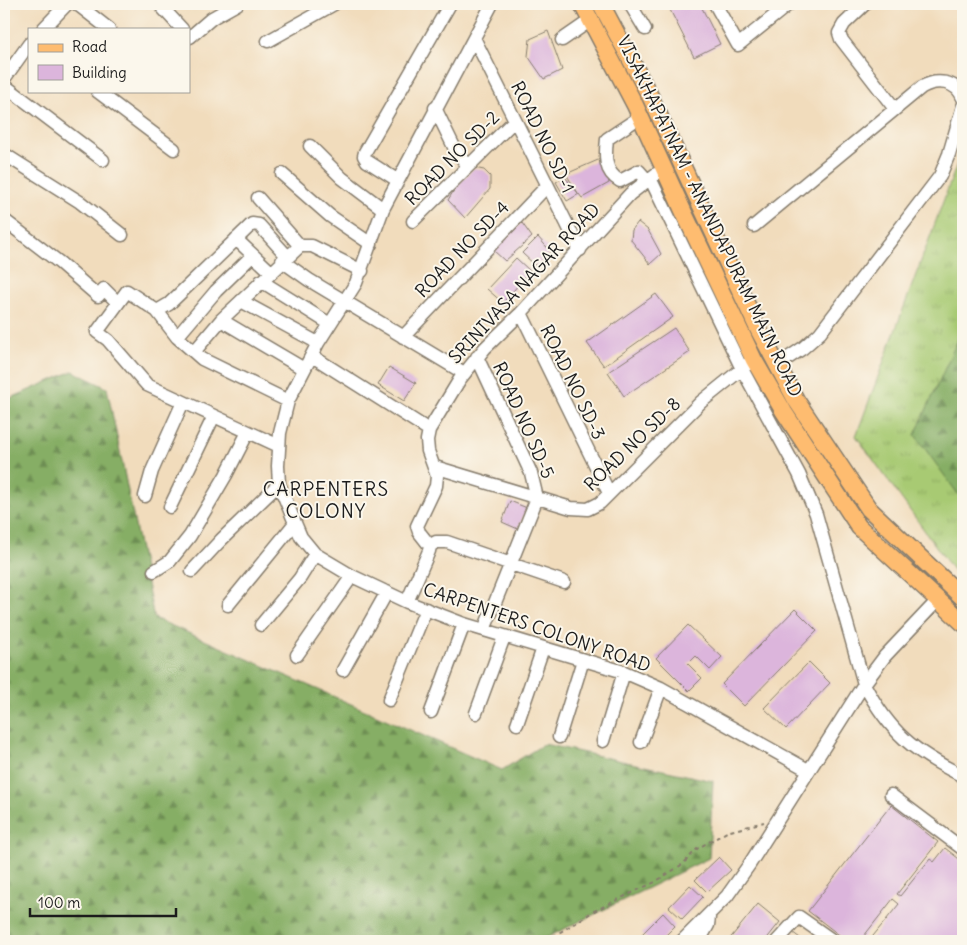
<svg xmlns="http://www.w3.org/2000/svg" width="967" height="945" viewBox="0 0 967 945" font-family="Delius,sans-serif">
<defs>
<pattern id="grass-tufts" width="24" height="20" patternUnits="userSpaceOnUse" patternTransform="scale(1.25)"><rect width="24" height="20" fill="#a8ca73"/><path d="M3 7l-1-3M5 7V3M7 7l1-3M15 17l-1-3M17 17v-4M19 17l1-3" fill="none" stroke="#90ad63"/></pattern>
<pattern id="forest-firs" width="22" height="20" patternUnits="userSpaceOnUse" patternTransform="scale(1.25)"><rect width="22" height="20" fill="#86ae65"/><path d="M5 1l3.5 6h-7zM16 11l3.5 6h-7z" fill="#6d8d52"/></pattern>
</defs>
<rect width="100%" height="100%" fill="#fbf7ec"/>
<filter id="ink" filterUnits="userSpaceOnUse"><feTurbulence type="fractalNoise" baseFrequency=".02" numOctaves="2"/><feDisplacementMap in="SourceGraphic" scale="10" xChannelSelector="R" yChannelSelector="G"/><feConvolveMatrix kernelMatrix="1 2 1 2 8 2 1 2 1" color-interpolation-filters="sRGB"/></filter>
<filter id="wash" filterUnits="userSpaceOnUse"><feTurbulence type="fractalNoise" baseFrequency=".0096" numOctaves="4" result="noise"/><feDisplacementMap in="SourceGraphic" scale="20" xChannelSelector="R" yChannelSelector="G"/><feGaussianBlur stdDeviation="1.12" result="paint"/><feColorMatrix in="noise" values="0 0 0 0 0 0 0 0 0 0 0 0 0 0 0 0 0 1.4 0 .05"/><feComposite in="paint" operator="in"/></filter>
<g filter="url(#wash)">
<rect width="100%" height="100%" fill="#f1dcbc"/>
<path fill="url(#grass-tufts)" stroke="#627348" d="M963,148V581L956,574L856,436Z"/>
<path fill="url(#forest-firs)" stroke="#516540" d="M963,328V501L915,435Z
M73,371L107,388L154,618L502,770L544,744L713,781L709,858L540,941H4V401Z"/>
<g id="blocks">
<path fill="#dcb5dc" d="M667,4H700L720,44L694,57Z
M548,31L562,70L544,79L528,56L530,39Z
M605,157L609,183L582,198L579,194L567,201L556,182L565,177L578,193L566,174Z
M474,168L484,170L490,176V189L465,218L448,200L456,187Z
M638,222L648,230L661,254L650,264L631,240L632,230Z
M522,223L532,237L505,261L493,250Z
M538,237L551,252L537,267L522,253Z
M516,258L530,271L503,303L487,289Z
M656,294L673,317L604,366L587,343Z
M674,328L690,352L624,396L608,372Z
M389,367L416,383L404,401L378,385Z
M510,501L527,508L518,529L502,522Z
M795,609L817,631L744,706L722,684Z
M688,625L722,657L710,670L696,656L688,664L702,678L689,691L656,658Z
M809,662L830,683L786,729L764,708Z
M891,805L938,842L897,894L900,896L930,859L934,862L945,848L963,862V941H869L899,904L893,899L860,941H847L808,911Z
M719,857L731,870L707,892L695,880Z
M690,885L703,897L682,919L669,907Z
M758,904L780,922L765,941H728Z
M663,913L675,926L660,941H649L642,934Z
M792,932L804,941H785Z"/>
</g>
</g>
<g filter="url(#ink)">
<use href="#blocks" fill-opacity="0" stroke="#867c6c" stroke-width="1"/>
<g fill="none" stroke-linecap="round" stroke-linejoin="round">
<g stroke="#867c6c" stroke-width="15">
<path id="minor" d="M77,4L109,29
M159,4L182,29
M492,4L383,209L356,283L318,343L288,401L280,433L278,466L279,484L295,523L301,537L315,554L352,576L407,602L464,624L624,672L661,688L808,770
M630,4L645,29
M715,4L738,45L789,4
M865,4L844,24L839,33L841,39L895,109
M43,29L67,4
M190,37L212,18L237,4
M475,40L580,250
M562,40L591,20
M268,41L334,4
M4,79L29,44
M4,85L103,160
M97,91L174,149
M435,108L455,149L468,166
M640,117L607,139C605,156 604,172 620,181L639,171L647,180
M310,146L342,178L383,209
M4,154L80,202L122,235
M282,174L330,216L371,244
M650,178L742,369L799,474L816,514L864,684C890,733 914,752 963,776
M397,180L367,161L364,156L365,152L450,4
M258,198L300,246
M4,220L60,263L98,296L104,289L118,303
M413,221L515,120
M754,226L922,87C936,79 956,80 963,98
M236,239L271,272
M282,261L309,280L464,373
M261,281L330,324
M241,301L318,343
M157,311L169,304L252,224L259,225L287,256
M521,313L609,493
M221,320L304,369
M177,337L216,291L253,255
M403,337L547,186
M194,352L221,320L300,246H312L362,271
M312,356L429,430
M477,357L531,473L537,498L484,630
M776,366L803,348L820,333L940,176L949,154L963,106
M279,446L147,385L108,340L97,332L127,291L157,311L177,337L202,359L288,401
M435,467L571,508L588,509L600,503L701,402L748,364
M145,496L152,471L183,402
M170,507L214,416
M430,546L436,542H447L564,582
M154,571L170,561L190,536L226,475L248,432
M192,571L221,540L279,484
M407,602L429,551L430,546L419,532L417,526L436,486L437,476L428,451L427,440L429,430L460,379L485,348L521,313L630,194L656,174
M228,605L295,523
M261,625L300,578L315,554
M297,655L352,576
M343,670L387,592
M389,700L426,609
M431,712L464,624
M476,713L504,637
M517,724L543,648
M559,737L583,660
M603,741L624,672
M641,742L661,688
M891,795L963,849
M682,941L727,896L749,865L864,684L885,656L938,600
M699,941L708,925L709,917
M777,941L799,917L833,941"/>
</g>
<g stroke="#867c6c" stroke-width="19">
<path id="major" d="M582,4L635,105L685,215L754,360L784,412L859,527L963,623
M601,4L651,98L758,329L796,400L869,509L963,598"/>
</g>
<path stroke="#867c6c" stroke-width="2" stroke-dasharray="4 4" stroke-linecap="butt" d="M546,941L594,911L655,882L683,864L698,848L727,832L764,822"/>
<use href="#minor" stroke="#fff" stroke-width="12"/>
<use href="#major" stroke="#febc70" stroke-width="16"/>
</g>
</g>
<g text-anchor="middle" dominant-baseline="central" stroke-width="4" stroke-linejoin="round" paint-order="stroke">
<g font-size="18" fill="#1c1c1c" stroke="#fbf7ec">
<text transform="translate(543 137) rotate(64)">ROAD NO SD-1</text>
<text transform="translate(452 158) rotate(-45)">ROAD NO SD-2</text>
<text transform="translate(710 216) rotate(64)">VISAKHAPATNAM - ANANDAPURAM MAIN ROAD</text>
<text transform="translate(462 249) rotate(-46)">ROAD NO SD-4</text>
<text transform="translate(524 283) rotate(-47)">SRINIVASA NAGAR ROAD</text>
<text transform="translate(573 382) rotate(64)">ROAD NO SD-3</text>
<text transform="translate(524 420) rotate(66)">ROAD NO SD-5</text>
<text transform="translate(632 444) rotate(-44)">ROAD NO SD-8</text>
<text transform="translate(537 627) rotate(19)">CARPENTERS COLONY ROAD</text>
</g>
<g font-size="19" letter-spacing="1" fill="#1c1c1c" stroke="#fbf7ec">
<text x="326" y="489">CARPENTERS<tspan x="326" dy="22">COLONY</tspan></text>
</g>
</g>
<rect width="967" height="945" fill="none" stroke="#fbf7ec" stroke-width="20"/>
<rect x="28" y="28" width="162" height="65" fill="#fbf7ec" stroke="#a29f99"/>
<rect x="38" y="44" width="25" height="8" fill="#febc70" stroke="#a29f99"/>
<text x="72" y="52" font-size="15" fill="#1c1c1c">Road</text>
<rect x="38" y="65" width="25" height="15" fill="#dcb5dc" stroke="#a29f99"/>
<text x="72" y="78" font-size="15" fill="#1c1c1c">Building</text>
<path d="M30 908v8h146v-8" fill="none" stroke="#1c1c1c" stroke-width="2.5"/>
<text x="38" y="908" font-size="15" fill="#1c1c1c" stroke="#fbf7ec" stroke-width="4" paint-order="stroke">100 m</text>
</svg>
